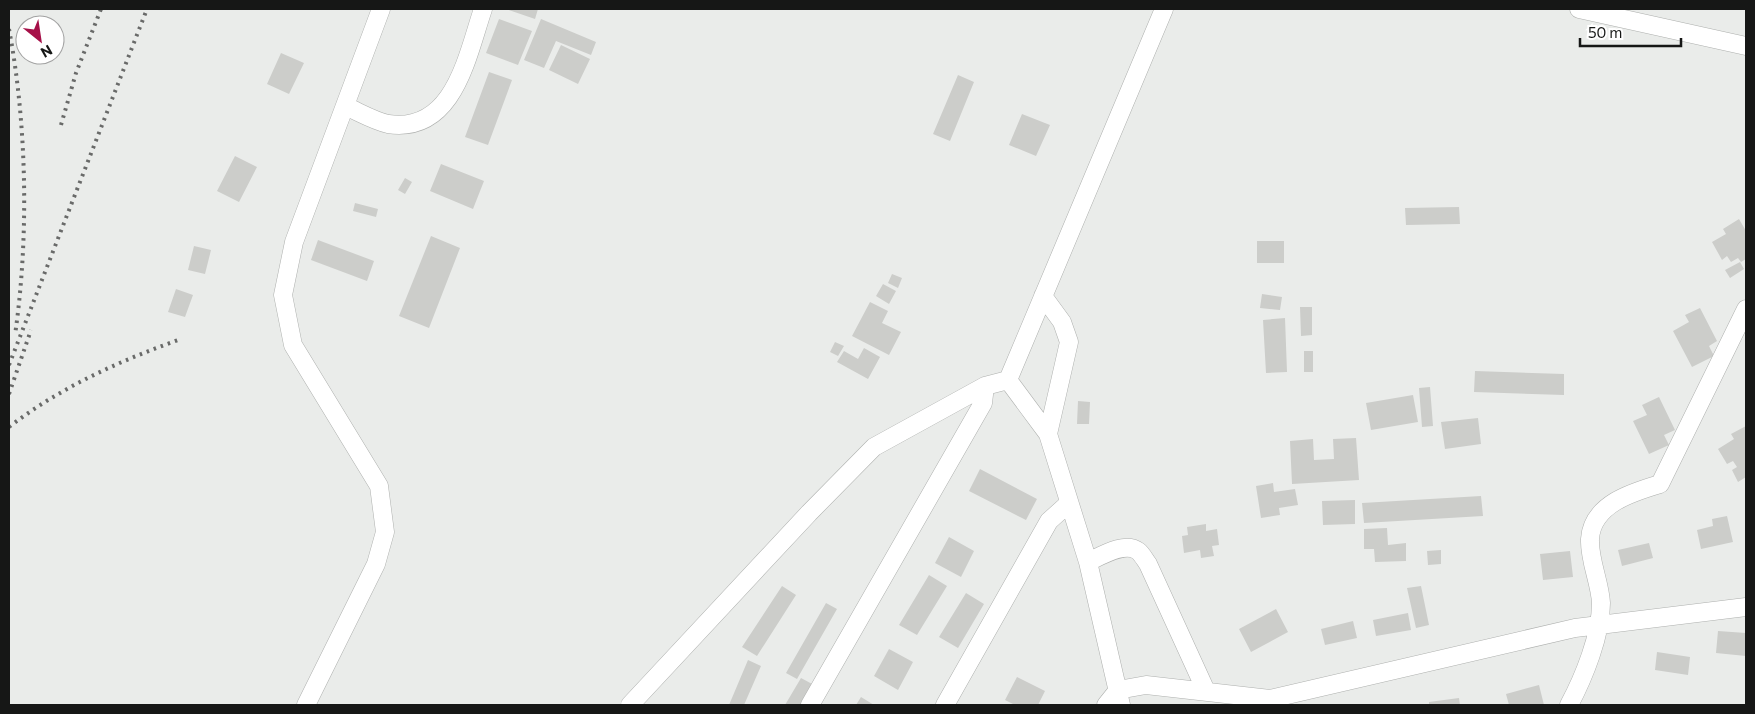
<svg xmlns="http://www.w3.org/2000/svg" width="1755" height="714" viewBox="0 0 1755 714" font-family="Commissioner,sans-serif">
<rect width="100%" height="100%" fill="#eaecea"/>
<path fill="#cccdca" d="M506,9H538L535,19Z
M499,19L532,31L518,65L486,53Z
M541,19L596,42L591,55L556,41L544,68L524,60Z
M561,45L590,59L578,84L549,70Z
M281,53L304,63L289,94L267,84Z
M489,72L512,80L488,145L465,137Z
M958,75L974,82L950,141L933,134Z
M1022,114L1050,125L1036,156L1009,145Z
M235,156L257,167L239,202L217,191Z
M441,164L484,181L473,209L430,191Z
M405,178L412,182L405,194L398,190Z
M355,203L378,209L376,217L353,211Z
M1459,207L1460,224L1406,225L1405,208Z
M1739,219L1746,231V259L1741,262L1738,258L1731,262L1727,256L1722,260L1712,242L1726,234L1723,229Z
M431,236L460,248L429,328L399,316Z
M318,240L374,261L367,281L311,260Z
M1257,241H1284V263H1257Z
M194,246L211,250L205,274L188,270Z
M1740,262L1744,269L1730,278L1725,270Z
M892,274L902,278L898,288L888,283Z
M883,284L896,291L889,304L876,296Z
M176,289L193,295L185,317L168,312Z
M1262,294L1282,297L1280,310L1260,308Z
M870,302L888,311L882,323L901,332L889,355L852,336Z
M1300,307H1312V335L1301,336Z
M1700,308L1717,341L1709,346L1714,356L1692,367L1673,331L1689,322L1685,315Z
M1285,318L1287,372L1266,373L1263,320Z
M835,342L844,346L838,356L830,352Z
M864,348L880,357L868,379L837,362L844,351L858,359Z
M1304,351H1313V372H1304Z
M1475,371L1564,374V395L1474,392Z
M1430,387L1433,426L1422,427L1419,388Z
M1413,395L1418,422L1371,430L1366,403Z
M1659,397L1675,430L1664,435L1669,445L1649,454L1633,421L1647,415L1642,405Z
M1078,401L1090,402L1089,424H1077Z
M1478,418L1481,444L1445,449L1441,422Z
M1746,426V477L1738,482L1732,470L1737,467L1733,461L1727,464L1718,449L1734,439L1731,434Z
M1356,438L1359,480L1292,484L1290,441L1313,439L1314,460L1334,459L1333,439Z
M980,469L1037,499L1026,520L969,491Z
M1273,483L1274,492L1295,489L1298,505L1279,508L1280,515L1261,518L1256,486Z
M1481,496L1483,516L1364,523L1362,503Z
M1355,500V524L1323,525L1322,501Z
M1727,516L1733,542L1701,549L1697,530L1713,526L1712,519Z
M1206,524V531L1217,529L1219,545L1212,546L1214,556L1201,558L1200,550L1184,553L1182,536L1188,535L1187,527Z
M1387,528L1388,545L1406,543V561L1375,562L1374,549H1364V529Z
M949,537L974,551L961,577L935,563Z
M1649,543L1653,558L1622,566L1618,550Z
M1441,550V564L1428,565L1427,551Z
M1570,551L1573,577L1543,580L1540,554Z
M929,575L947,586L917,635L899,625Z
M782,586L796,595L757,656L742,647Z
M1421,586L1429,625L1416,628L1407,588Z
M966,593L984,604L958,648L939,637Z
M826,603L837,609L797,679L786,673Z
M1276,609L1288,632L1251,652L1239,629Z
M1408,613L1411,630L1376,636L1373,620Z
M1353,621L1357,638L1325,645L1321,629Z
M1718,631L1746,633V656L1716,653Z
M889,649L913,662L898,690L874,676Z
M1657,652L1690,657L1688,675L1655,670Z
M748,660L761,666L744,705H729Z
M1017,677L1045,691L1038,705H1015L1005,700Z
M801,678L814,685L802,705H785Z
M1539,685L1544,705H1509L1506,694Z
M861,697L874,705H856Z
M1459,698L1460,705H1429V702Z"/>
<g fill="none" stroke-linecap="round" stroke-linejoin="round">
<g stroke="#aeb0ae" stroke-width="19">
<path id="minor" d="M1579,9L1746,46
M345,106C359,112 374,121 388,124C454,134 467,56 483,9
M1043,296L1062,322L1069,342L1048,434
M1008,380L1048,434L1088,562L1121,705
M1088,562C1101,556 1125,541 1138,551C1142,554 1145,560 1148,564L1206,691
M306,705L376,564L385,532L379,486L293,345L283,295L294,242L381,9
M630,705L809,513L874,447L985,386L1008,380L1164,9
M810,705L983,403L985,386
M945,705L1049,521L1069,503
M1106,705L1118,690L1146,685L1270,699L1575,628L1746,607
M1569,705C1584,677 1601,635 1601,603C1600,582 1589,560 1590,539C1592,504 1633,492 1660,484L1746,309"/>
</g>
<use href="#minor" stroke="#fff" stroke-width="18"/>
<path stroke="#696a69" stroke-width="4" stroke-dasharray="2.5 5" stroke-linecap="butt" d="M9,29C27,125 29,238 15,335
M61,125L76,73L101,9
M9,365L147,9
M9,394L31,330
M9,427C61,387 119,361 181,339"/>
</g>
<rect width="1755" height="714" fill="none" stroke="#161716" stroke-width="20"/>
<g transform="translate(40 40) rotate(150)"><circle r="24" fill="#ffffff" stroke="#a2a2a2"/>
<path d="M0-4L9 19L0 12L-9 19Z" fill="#a61048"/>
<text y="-8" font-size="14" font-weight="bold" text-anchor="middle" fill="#161716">N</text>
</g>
<path d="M1580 38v8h101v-8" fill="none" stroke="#161716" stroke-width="2.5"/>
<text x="1588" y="38" font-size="15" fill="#161716" stroke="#ffffff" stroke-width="4" paint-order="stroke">50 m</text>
</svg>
